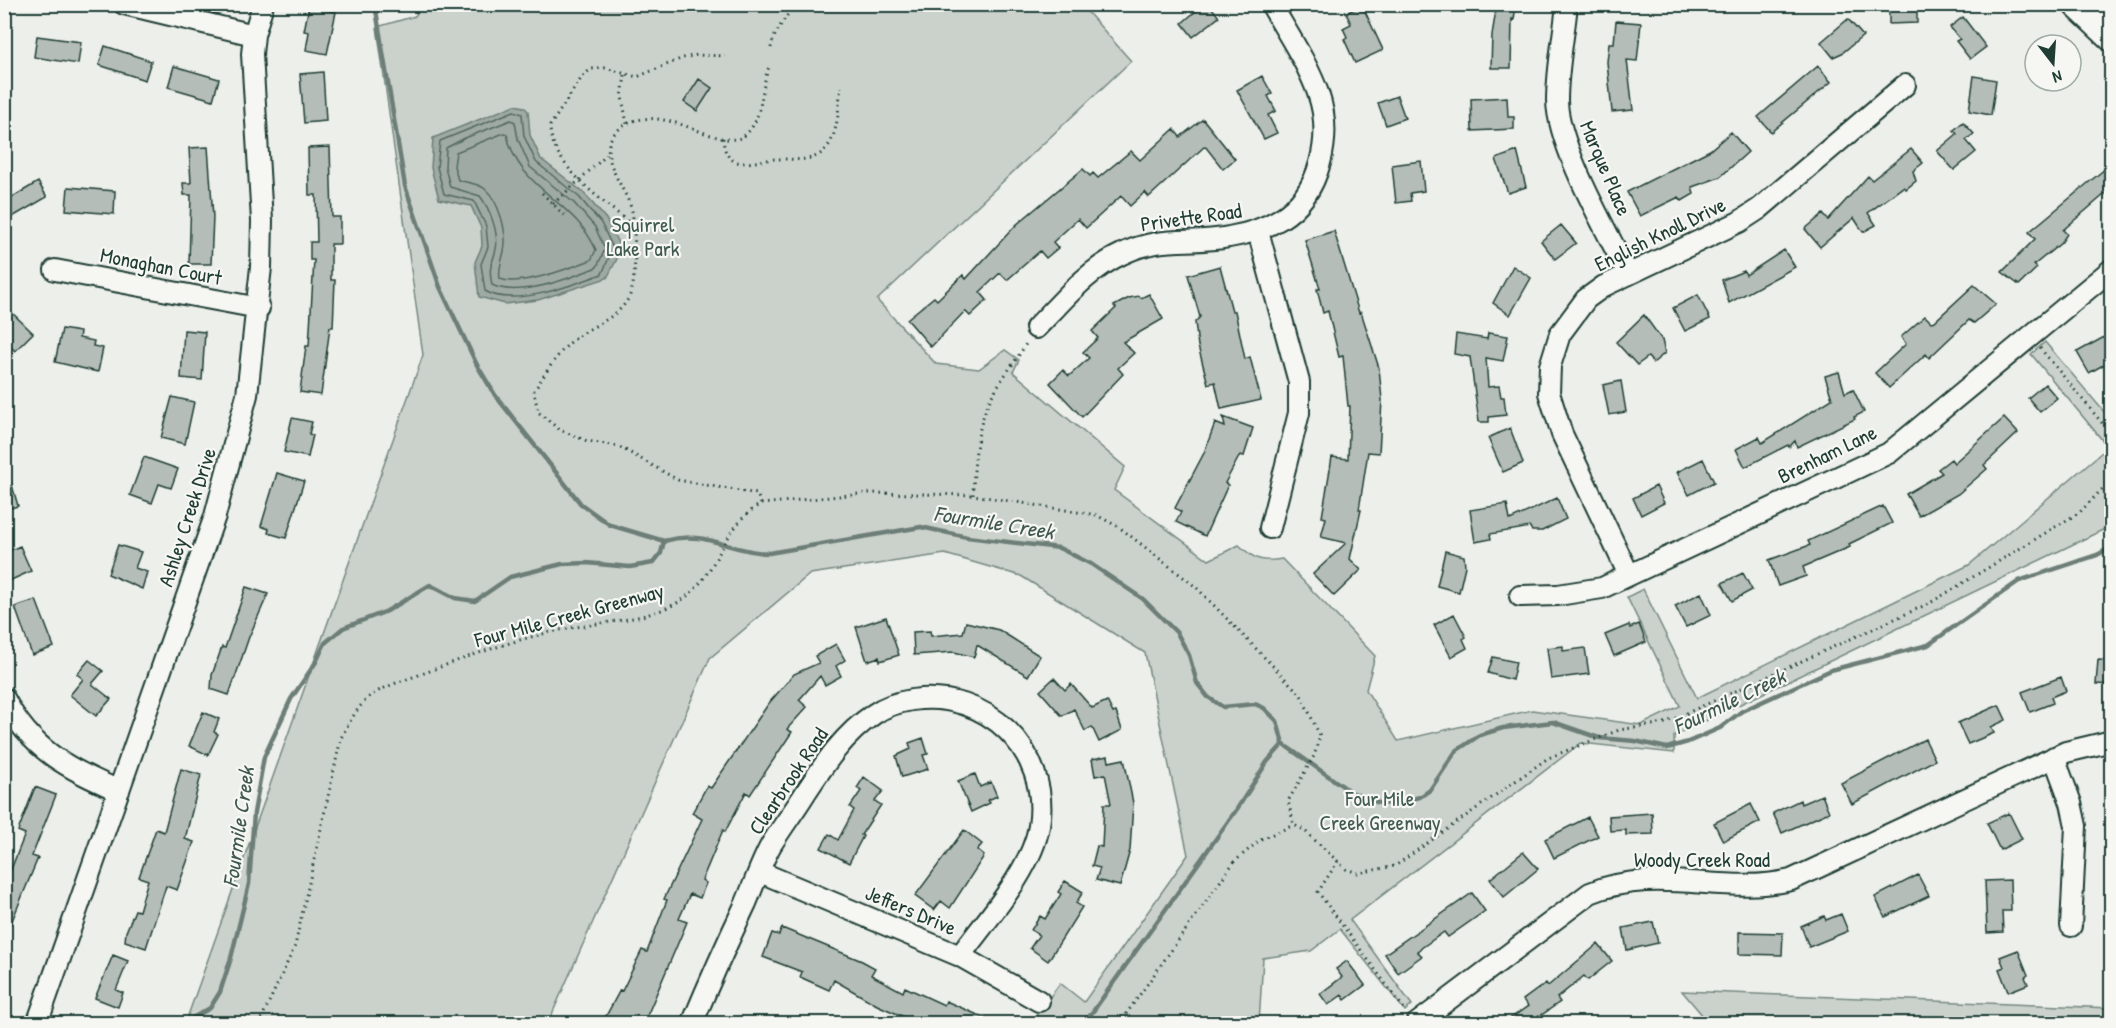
<svg xmlns="http://www.w3.org/2000/svg" width="2116" height="1028" viewBox="0 0 2116 1028" font-family="'Patrick Hand',sans-serif">
<rect width="100%" height="100%" fill="#edefea"/>
<filter id="ink" filterUnits="userSpaceOnUse"><feTurbulence type="fractalNoise" baseFrequency=".0167" numOctaves="2"/><feDisplacementMap in="SourceGraphic" scale="12" xChannelSelector="R" yChannelSelector="G"/><feConvolveMatrix kernelMatrix="1 2 1 2 8 2 1 2 1" color-interpolation-filters="sRGB"/></filter>
<g filter="url(#ink)">
<path fill="#cbd2cc" stroke="#758880" stroke-width="1.5" d="M422,5H1084L1083,7L1131,61L877,300L936,364L979,369L1005,350L1019,360L1013,372L1125,467L1114,490L1209,560L1239,545C1254,559 1261,563 1282,559L1375,656L1366,690L1398,741L1532,710L1641,725L1680,706L1627,597L1643,589L1697,698L1969,565L2108,447L2031,354L2045,342L2111,420V526L1674,736V753L1581,743L1350,920L1412,1005L1405,1011L1340,929L1311,951L1263,958L1259,1023H1031L1060,983L1084,1002L1188,855L1145,653L1021,576L945,554L810,574L710,658L548,1023L185,1024L423,355L377,27L415,16Z
M1682,991L2111,1008V1023H1709Z"/>
<path fill="#9faaa4" stroke="#6c7e77" stroke-width="1.5" d="M515,105L524,107L528,111L530,135L541,159L583,192L606,219L620,247L617,259L607,278L538,300L505,304L479,297L475,262L482,246L481,228L471,206L439,199L431,168L433,138Z"/>
<g fill="none" stroke-linecap="round" stroke-linejoin="round">
<path stroke="#526961" stroke-width="1.5" d="M514,111L522,114L524,136L536,162L579,197L601,223L613,248L602,274C573,285 513,308 485,291L481,264L488,247L486,226L474,201L444,194L437,167L440,141Z
M511,120L515,122L518,139L530,167L574,203L595,227L605,249L597,267C571,278 518,298 492,285C488,264 492,267 496,249C499,233 490,209 480,196L450,187L445,167L446,148L465,138Z
M504,133L507,134C517,189 574,199 596,250L591,260C570,268 520,287 500,279C498,267 502,262 504,251C508,233 499,201 485,189C478,183 467,183 458,180L454,166L456,152Z"/>
<path stroke="#6c7e77" stroke-width="4.5" d="M375,4L405,186L440,287L477,365L495,395L581,504L610,525L664,541
M664,541C706,529 728,552 769,553L921,527L967,537L1059,548L1091,564L1143,599L1177,633L1189,655L1197,683L1208,697L1223,707L1255,704L1264,708L1277,721L1283,744L1351,792L1379,803L1392,804L1420,797L1430,790L1456,751L1480,735L1503,728L1553,722L1599,738L1635,741L1667,748L1688,742L1720,728L1742,711L1831,670L1928,645L2019,581L2097,555L2112,547
M182,1024L210,1008L220,992L231,958L249,884L254,813L264,757L291,699L316,662L325,643L343,628L387,611L430,585L455,598L475,601L510,577L562,564L587,563L630,567L653,563L661,553L664,541
M1084,1024L1237,809L1267,762L1283,744"/>
</g>
<path fill="#b4bdb8" stroke="#1f3d34" stroke-width="1.5" d="M1204,4H1209L1219,17L1193,37L1182,23Z
M1497,4H1516L1514,20L1512,19L1511,68H1491L1492,35Z
M1889,4H1917V23L1889,24Z
M1362,5L1383,50L1355,63L1344,39L1347,37L1343,28L1351,24L1346,13Z
M309,6L336,12L327,54L306,50L309,32L304,31Z
M1963,17L1986,47L1970,59L1956,41L1960,39L1950,27Z
M1848,19L1863,36L1842,53L1833,57L1821,42Z
M1616,21L1641,23L1637,61L1627,60L1633,110L1612,112L1607,62L1609,43H1614Z
M37,36L81,42L78,64L34,57Z
M105,46L151,61L145,80L99,65Z
M174,66L219,79L213,100L168,87Z
M1818,66L1831,82L1771,132L1758,117Z
M323,72L326,121L304,123L300,74Z
M1262,76L1272,94L1268,96L1276,111L1268,115L1277,133L1264,139L1237,90Z
M1974,76L1996,80L1991,115L1969,111Z
M699,79L712,88L697,111L684,102Z
M1397,96L1405,118L1386,125L1378,103Z
M1507,97L1508,117H1514V129L1472,131L1471,99Z
M1203,119L1235,159L1223,169L1205,146L1149,197L1145,192L1130,206L1121,196L1086,228L1078,219L1053,242L1058,248L1046,258L1040,251L1007,280L1000,273L980,292L987,300L970,316L965,311L931,347L907,319L934,297L937,300L963,275L966,279L1016,225L1083,169L1090,176L1093,173L1098,178L1131,151L1140,160L1174,129L1180,137Z
M1963,122L1974,134L1966,140L1976,152L1954,170L1937,151L1957,134L1954,130Z
M1731,132L1748,152L1720,177L1692,187L1694,194L1682,201L1679,197L1640,216L1627,192L1710,150Z
M208,147L213,217L211,264H189L191,195H184L183,183H191L189,148Z
M330,147L332,217H340V244H331V280H335L333,327H330L321,395L300,392L306,346H309L314,260H310V242H317L316,195H309L308,148Z
M1911,149L1923,163L1913,171L1916,181L1906,189L1903,187L1868,213L1876,225L1863,232L1854,218L1820,247L1805,229L1823,214L1828,220L1868,176L1872,180Z
M1517,151L1526,187L1508,193L1496,159Z
M1421,161L1424,191L1410,193L1411,201L1396,203L1392,165Z
M2112,163V188L2063,230L2067,234L2061,243L2034,265L2037,268L2019,285L2002,272L2035,239L2029,232Z
M38,182L47,197L9,219L4,212V202Z
M68,187L115,191L114,214L66,210Z
M1561,225L1576,243L1555,259L1541,241Z
M1334,231L1359,313L1361,312L1379,368L1382,400L1379,453L1368,452L1359,510H1361L1350,559L1361,570L1334,596L1313,574L1346,543L1321,537L1326,518L1322,517L1332,457L1348,459L1350,406H1348L1343,356L1339,357L1328,311L1323,313L1317,289H1320L1305,240Z
M1784,250L1795,267L1729,303L1722,280L1744,271L1746,275Z
M1220,266L1232,311H1235L1245,359L1250,357L1261,400L1221,409L1215,382L1208,384L1198,346L1195,322L1200,317L1188,275Z
M1513,266L1531,278L1510,315L1493,303Z
M1974,285L1996,304L1974,323L1969,320L1929,358L1926,354L1889,388L1875,373L1906,344L1901,337L1925,316L1931,322L1935,321Z
M1149,294L1163,319L1123,342L1134,353L1118,368L1123,374L1082,417L1050,383L1063,370L1069,376L1089,358L1083,352L1098,338L1092,331L1116,308L1114,306L1129,298L1139,296L1141,298Z
M1698,295L1710,319L1685,331L1673,308Z
M4,305L33,333L15,351L4,340Z
M1644,315L1662,340L1665,353L1653,363L1648,357L1637,365L1616,342Z
M62,329L80,332L79,338L94,341L93,346L103,348L98,372L55,362Z
M184,330L205,332L202,380L181,378Z
M1488,333L1508,336L1503,361L1486,358L1488,387L1499,386L1501,397H1504L1506,415L1489,417V422H1479L1470,357L1454,354L1456,334L1487,339Z
M2106,336L2112,346V360L2089,373L2077,352Z
M1839,372L1845,393L1853,389L1864,412L1854,417L1855,419L1797,447L1795,441L1789,447L1788,445L1745,467L1736,449L1759,437L1762,443L1832,399L1825,376Z
M1621,381L1626,412L1609,415L1603,385Z
M2045,384L2057,398L2040,412L2028,398Z
M172,397L194,402L185,444L161,438Z
M1223,417L1253,428L1244,456L1240,455L1225,483L1228,485L1205,536L1176,522L1181,512L1175,508L1204,453L1215,423L1225,427Z
M292,418L312,422L309,434L313,435L308,457L284,452Z
M2004,418L2018,433L1984,465L1987,469L1958,494L1919,516L1906,494L1942,473L1938,469L1951,459L1954,463Z
M1510,428L1523,463L1503,472L1488,438Z
M144,457L178,469L171,488L159,484L152,503L130,495Z
M1703,459L1714,482L1689,495L1677,472Z
M4,471H8L18,506L4,510Z
M277,473L304,481L286,538L268,533L269,529L261,526Z
M1656,486L1664,503L1641,515L1633,498Z
M1557,498L1566,519L1542,531H1532L1530,527L1490,534L1491,539L1475,542L1470,510L1507,504L1510,520Z
M1883,506L1892,523L1849,544L1850,547L1803,567L1806,576L1778,586L1769,560L1810,545L1808,541Z
M118,545L141,552L135,568L147,572L142,589L108,574Z
M20,546L31,571L9,581L4,571V553Z
M1445,551L1464,556L1465,566L1459,592L1437,586Z
M1743,573L1752,590L1732,601L1722,583Z
M246,587L268,594L249,637L229,695L211,689L212,675L222,647L225,648Z
M1701,593L1711,615L1686,627L1675,606Z
M36,600L54,647L32,655L15,607Z
M1454,614L1466,637L1463,639L1467,648L1451,657L1434,625Z
M886,617L899,655L880,661L879,657L867,661L856,627Z
M966,622L999,630L1040,656L1028,676L977,645L974,657L954,652L914,655L913,632L930,631L931,636L963,633Z
M1639,624L1646,642L1614,656L1605,635L1629,625L1630,628Z
M836,644L845,660L836,666L841,676L825,685L820,676L799,700L807,707L787,729L792,732L750,795L746,792L725,832L723,830L702,880L706,883L700,898L690,894L679,919L687,922L644,1023H616L605,1018L620,990L622,991L642,950L647,952L667,900L664,899L702,819L692,813L707,786L711,788L769,703L794,674L819,663L815,656Z
M1563,646V651L1585,648L1589,674L1551,679L1547,648Z
M1493,657L1516,662L1512,680L1488,673Z
M89,660L103,671L92,684L111,699L96,716L70,695L83,679L77,674Z
M2098,660L2112,661V685L2096,684Z
M2061,677L2066,691L2051,697L2053,703L2030,712L2022,692Z
M1054,678L1065,690L1071,684L1092,708L1107,701L1113,713L1116,712L1122,730L1099,742L1092,727L1085,731L1074,709L1062,716L1040,691Z
M1999,705L2006,720L1991,727L1994,733L1968,744L1958,723Z
M203,712L219,719L214,732L218,734L208,755L189,746Z
M923,738L928,754L923,755L928,769L902,777L896,756L911,749L909,743Z
M1925,739L1935,760L1852,804L1841,783Z
M1108,756L1109,762L1124,759L1133,803L1130,850L1120,886L1096,880L1100,868L1092,866L1097,846L1102,847L1104,804H1111L1105,774L1095,776L1092,759Z
M181,769L201,775L185,839L194,842L177,890L166,886L146,948L125,941L126,932L135,910L139,911L148,880L139,877L156,829L164,832Z
M975,774L980,787L991,782L997,796L988,800L990,803L971,812L958,781Z
M864,777L883,791L875,801L881,805L861,835L863,836L849,863L821,848L829,834L838,840L854,810L850,807L861,791L857,788Z
M35,787L56,795L32,856L38,858L4,940V887L25,834L18,831Z
M1822,795L1829,812L1782,833L1773,813L1800,800L1801,804Z
M1751,804L1760,822L1723,841L1714,823Z
M1652,813L1653,834L1626,835V830L1610,831L1609,816Z
M2009,813L2022,839L2000,850L1987,823Z
M1588,817L1598,836L1554,858L1545,839Z
M964,830L982,844L977,850L984,856L950,908L941,901L934,910L915,896Z
M1523,852L1538,869L1504,897L1490,879Z
M1918,875L1929,896L1885,917L1875,897Z
M2010,880L2011,911H2002L2003,932L1987,933L1985,881Z
M1065,881L1083,892L1076,903L1082,907L1048,961L1030,948L1039,935L1031,930L1040,916L1045,919L1061,894L1058,892Z
M1472,893L1485,911L1448,937L1444,932L1417,951L1422,956L1398,973L1385,954Z
M1841,914L1848,931L1809,947L1801,926L1824,916L1826,920Z
M1653,922L1658,943L1627,950L1623,928Z
M782,928L862,961L875,968L871,975L903,992L905,987L944,1005L946,1001L996,1023H918L877,1005L834,980L829,990L800,977L802,972L763,957L772,933L779,935Z
M1739,932L1783,933L1782,955L1739,954Z
M1598,944L1612,961L1588,980L1584,976L1557,998L1560,1002L1530,1023H1504L1528,1006L1523,1000L1546,983L1548,986Z
M2018,950L2028,975L2025,977L2028,984L2008,992L1999,969L2004,967L2000,957Z
M113,955L128,961L116,990L123,993L118,1007L95,998Z
M1347,961L1365,985L1345,1000L1342,995L1328,1005L1320,994L1342,977L1336,969Z"/>
<g fill="none" stroke-linecap="round" stroke-linejoin="round">
<g stroke="#1f3d34" stroke-width="24">
<path id="minor" d="M124,4L254,35
M1567,4C1564,36 1557,69 1557,101C1558,147 1607,231 1628,274
M1258,231L1299,382V413L1270,528
M55,270L259,308
M1036,328C1063,301 1087,270 1122,254C1163,234 1190,245 1229,237C1248,234 1264,229 1280,219C1321,194 1333,136 1318,93C1307,62 1287,33 1271,4
M1629,575L1562,434L1549,393L1550,366L1560,334L1586,299L1604,286L1739,222L1759,209L1905,85
M1520,596L1558,595L1602,588L1889,453L2112,269
M4,698C31,751 68,768 119,791
M2054,757L2071,803L2076,826L2071,926
M760,872L960,956L1039,1001
M37,1024L215,516L247,395L261,267L262,221L252,54L254,35L263,4
M692,1024C709,983 727,943 746,903C754,884 761,863 771,845C782,827 795,810 806,792C825,763 844,734 874,714C885,706 899,702 912,700C985,689 1051,750 1039,826C1032,870 986,920 960,956
M1416,1024L1590,893C1658,865 1723,896 1791,880L2066,752L2112,741"/>
</g>
<g stroke="#1f3d34" stroke-width="30">
<path id="major" d="M2076,4L2112,38
M2111,4L2112,5"/>
</g>
<path stroke="#1f3d34" stroke-width="3" stroke-dasharray="1.5 4.5" stroke-linecap="butt" d="M771,48C774,31 786,19 794,4
M625,75L622,97L627,124
M723,138C725,175 754,160 776,159C793,158 811,164 825,150C839,135 838,106 841,87
M542,193L566,217
M553,204L609,153
M632,225C605,202 550,165 550,126L582,77L591,69L605,68L637,77L683,58L697,55L725,56
M2040,348L2112,435
M973,495C974,461 976,425 993,394C1003,376 1017,360 1027,342
M761,504L757,494L678,480L618,446L587,441L560,430L538,412L534,391C546,373 558,351 576,338C598,321 628,316 633,284C636,267 635,228 632,211C626,187 594,154 616,132C656,92 721,156 745,135C764,119 760,88 769,67
M1338,861L1318,892L1405,1010
M259,1024L295,946L341,738C349,723 356,709 369,697C385,685 409,679 427,672C475,654 521,637 571,628C604,622 643,620 673,605C718,583 719,527 761,504L869,493L973,495L1096,515L1119,527L1196,587L1301,695L1320,736L1314,756L1288,801L1294,825L1304,830L1346,869L1358,873L1395,866L1548,758L1619,730L1665,723L1930,603L2080,512L2112,479
M1119,1024L1234,862L1261,839L1294,825"/>
<use href="#minor" stroke="#f6f6f2" stroke-width="20"/>
<use href="#major" stroke="#f6f6f2" stroke-width="26"/>
</g>
</g>
<g text-anchor="middle" dominant-baseline="central" stroke-width="4.5" stroke-linejoin="round" paint-order="stroke">
<g font-size="21" fill="#1f3d34" stroke="#f6f6f2">
<text transform="translate(1606 168) rotate(67)">Marque Place</text>
<text transform="translate(1191 217) rotate(-8)">Privette Road</text>
<text transform="translate(1660 234) rotate(-26)">English Knoll Drive</text>
<text transform="translate(161 266) rotate(11)">Monaghan Court</text>
<text transform="translate(1827 454) rotate(-26)">Brenham Lane</text>
<text transform="translate(187 517) rotate(-72)">Ashley Creek Drive</text>
<text transform="translate(569 615) rotate(-15)">Four Mile Creek Greenway</text>
<text transform="translate(788 781) rotate(-56)">Clearbrook Road</text>
<text x="1702" y="859">Woody Creek Road</text>
<text transform="translate(911 910) rotate(23)">Jeffers Drive</text>
</g>
<g font-size="21" fill="#415b52" stroke="#f6f6f2">
<text x="643" y="224">Squirrel<tspan x="643" dy="24">Lake Park</tspan></text>
<text x="1380" y="798">Four Mile<tspan x="1380" dy="24">Creek Greenway</tspan></text>
</g>
<g font-size="22" font-style="italic" fill="#3f5850" stroke="#f6f6f2">
<text transform="translate(994 522) rotate(9)">Fourmile Creek</text>
<text transform="translate(1729 701) rotate(-26)">Fourmile Creek</text>
<text transform="translate(238 827) rotate(-82)">Fourmile Creek</text>
</g>
</g>
<rect width="2116" height="1028" fill="none" stroke="#f6f6f2" stroke-width="24"/>
<rect x="12" y="12" width="2092" height="1004" fill="none" stroke="#1f3d34" stroke-width="2" filter="url(#ink)"/>
<g transform="translate(2053 63) rotate(163)"><circle r="28" fill="#f6f6f2" stroke="#a0aca6" stroke-width="1.5"/>
<path d="M0-4.5L10 22L0 15L-10 22Z" fill="#1f3d34"/>
<text y="-9" font-size="16" font-weight="bold" text-anchor="middle" fill="#1f3d34">N</text>
</g>
</svg>
